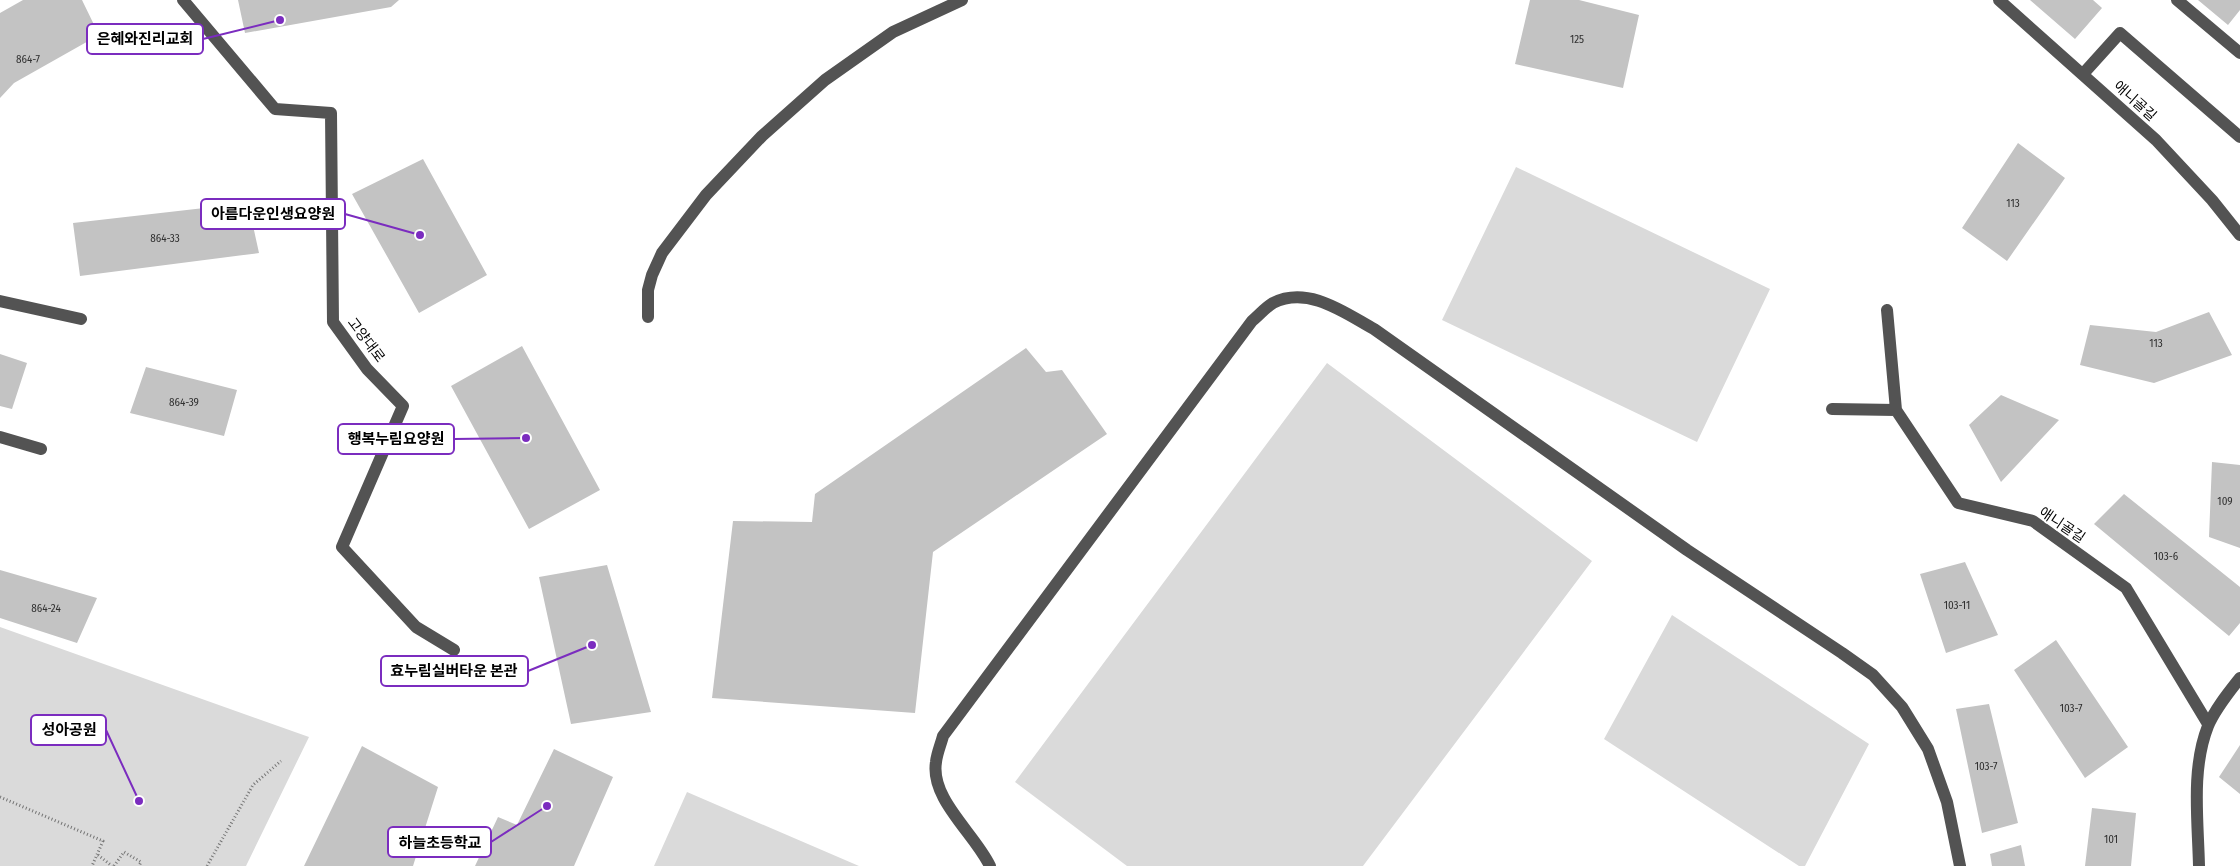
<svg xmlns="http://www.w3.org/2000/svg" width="2240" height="866" viewBox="0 0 2240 866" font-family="'Fira Sans Condensed','Noto Sans KR',sans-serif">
<rect width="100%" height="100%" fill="#fff"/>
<path fill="#dadada" d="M1516,167L1770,289L1697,442L1442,320Z
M1327,363L1592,561L1363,866H1127L1015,782Z
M1672,615L1869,744L1805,866H1799L1604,739Z
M0,627L309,737L246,866H0Z
M687,792L859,866H654Z"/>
<path fill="#c3c3c3" d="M23,0H82L99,35L14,83L0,98V13Z
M238,0H399L391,7L245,33Z
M1530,0H1579L1639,15L1623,88L1515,64Z
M2030,0H2093L2102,8L2075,39Z
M2198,0H2240V10L2228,25Z
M2018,143L2065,178L2007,261L1962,228Z
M423,159L487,275L419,313L352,194Z
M248,203L259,253L80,276L73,223Z
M2209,312L2232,355L2154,383L2080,365L2090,325L2156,332Z
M522,346L600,490L529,529L451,386Z
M1026,348L1046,372L1062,370L1107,434L933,552L915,713L712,698L733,521L812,522L815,494Z
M0,354L27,363L12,409L0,406Z
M146,367L237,390L224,436L130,413Z
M2001,395L2059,420L2001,482L1969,425Z
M2212,462L2240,465V548L2209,537Z
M2124,494L2240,587V623L2229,636L2094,524Z
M1965,562L1998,635L1946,653L1920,574Z
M607,565L651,712L571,724L539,577Z
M0,570L97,598L77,643L0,618Z
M2056,640L2128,747L2085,778L2014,670Z
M1989,704L2018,823L1982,833L1956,709Z
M2240,745V794L2219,777Z
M362,746L438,787L413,866H304Z
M554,749L613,777L574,866H475L498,817L517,825Z
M2092,808L2136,813L2131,866H2085Z
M2021,845L2025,866H1992L1990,854Z"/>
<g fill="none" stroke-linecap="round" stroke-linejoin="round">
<path stroke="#757575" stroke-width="3" stroke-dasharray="1 2.5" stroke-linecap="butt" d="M0,797L103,841L92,866
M98,855L112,866
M114,866L124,852L141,862L139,866
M207,866L253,785L281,761"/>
<path stroke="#535353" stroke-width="12" d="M183,0L275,109L331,113L333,322L367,369L403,406L342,547L416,627L454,650
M1999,0L2156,140L2212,200L2240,235
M2177,0L2240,53
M2083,74L2120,33L2240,137
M0,301L81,319
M1887,310L1896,410
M648,317V290L652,275L662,253L706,195L762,136L825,80L893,32L962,0
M1832,409L1896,410L1958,503L2033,521L2126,588L2208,724
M0,437L41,449
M990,866C975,834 930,799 936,762C937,753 941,744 943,736L1252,321C1259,315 1266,307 1273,303C1308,285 1345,313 1374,329L1687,550L1842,653L1873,675L1902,707L1928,749L1947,802L1960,866
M2199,866C2198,820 2191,769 2208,726C2215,709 2229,692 2240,678"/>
</g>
<g text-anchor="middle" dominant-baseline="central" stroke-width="4" stroke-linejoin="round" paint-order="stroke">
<g font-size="11" fill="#313131">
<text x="1577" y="39">125</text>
<text x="28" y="59">864-7</text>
<text x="2013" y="203">113</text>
<text x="165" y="238">864-33</text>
<text x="2156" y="343">113</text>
<text x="184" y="402">864-39</text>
<text x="2225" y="501">109</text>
<text x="2166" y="556">103-6</text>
<text x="1957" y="605">103-11</text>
<text x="46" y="608">864-24</text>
<text x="2071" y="708">103-7</text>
<text x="1986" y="766">103-7</text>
<text x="2111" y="839">101</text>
</g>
<g font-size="14" fill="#000" stroke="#fff">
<text transform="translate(2135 101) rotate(42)">애니골길</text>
<text transform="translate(366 340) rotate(53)">고양대로</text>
<text transform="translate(2062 525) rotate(34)">애니골길</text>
</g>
</g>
<path fill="none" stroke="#7b2cbf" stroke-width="2" d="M280 20L203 39M420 235L345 214M526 438L454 439M592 645L528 671M139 801L106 730M547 806L491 842"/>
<g fill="#7b2cbf" stroke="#fff" stroke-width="2">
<circle cx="280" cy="20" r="5"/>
<circle cx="420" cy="235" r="5"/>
<circle cx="526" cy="438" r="5"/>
<circle cx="592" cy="645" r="5"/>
<circle cx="139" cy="801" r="5"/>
<circle cx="547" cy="806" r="5"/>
</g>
<g fill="#fff" stroke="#7b2cbf" stroke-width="2">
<rect x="87" y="24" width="116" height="30" rx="5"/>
<rect x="201" y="199" width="144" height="30" rx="5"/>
<rect x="338" y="424" width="116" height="30" rx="5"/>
<rect x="381" y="656" width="147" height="30" rx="5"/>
<rect x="31" y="715" width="75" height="30" rx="5"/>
<rect x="388" y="827" width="103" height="30" rx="5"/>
</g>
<g font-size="15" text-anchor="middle" font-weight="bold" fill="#000">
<text x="145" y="44">은혜와진리교회</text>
<text x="273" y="219">아름다운인생요양원</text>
<text x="396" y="444">행복누림요양원</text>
<text x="454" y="676">효누림실버타운 본관</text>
<text x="69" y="735">성아공원</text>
<text x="440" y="848">하늘초등학교</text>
</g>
</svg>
